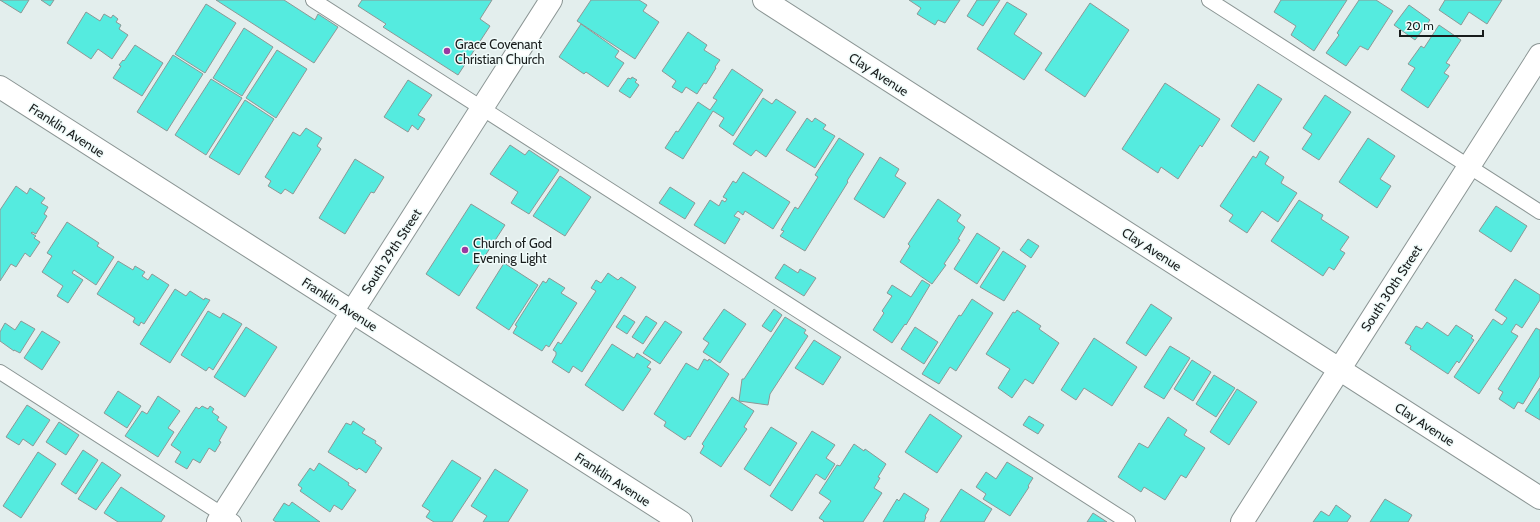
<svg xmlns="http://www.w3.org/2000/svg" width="1540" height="522" viewBox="0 0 1540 522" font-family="Cabin,sans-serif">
<rect width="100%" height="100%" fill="#e3eeed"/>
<path fill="#55ebdf" stroke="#8d9896" d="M0,0H29L21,13Z
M41,0H54L50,6Z
M216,0H284L315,20L318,14L338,27L314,63Z
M362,0H492L480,19L490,26L458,75L383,27L386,24L358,6Z
M591,0H639L647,5L643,11L659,22L635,59L577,21Z
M909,0H960L945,23L938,20L935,25L917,14L921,8Z
M977,0H1000L983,26L967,16Z
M1281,0H1347L1314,51L1291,35L1296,26L1274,12Z
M1359,0H1376L1393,11L1368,50L1360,46L1346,66L1326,53L1339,35L1337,33Z
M1445,0H1502L1487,24L1469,12L1461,25L1439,10Z
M1007,2L1027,14L1014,34L1042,53L1024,80L977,49Z
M1090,3L1129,30L1085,97L1045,70Z
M206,4L236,23L205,73L175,54Z
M1409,5L1430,20L1415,40L1394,25Z
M86,12L100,21L104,14L111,18L113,15L118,19L116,22L121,25L119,29L128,35L112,59L98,49L91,59L67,43Z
M581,24L619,51L615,57L624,63L608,87L586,72L584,74L559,57Z
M1439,25L1461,40L1446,63L1450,65L1444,73L1449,76L1428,108L1401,90L1415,68L1408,64L1421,46L1424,48Z
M244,28L273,47L242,96L213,78Z
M688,32L707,45L704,50L720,60L715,67L716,68L706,84L704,83L697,94L686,87L682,93L672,87L676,81L662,71Z
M135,45L163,63L142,96L113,78L121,66L119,65L123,60L124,61Z
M277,50L307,69L276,118L246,98Z
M173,55L203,74L167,131L137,112Z
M732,69L763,90L733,136L719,126L724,118L713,111L683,159L665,148L676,131L678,132L698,102L710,110L717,100L713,98Z
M632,77L637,80L635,82L639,85L630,98L619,91L628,78L631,79Z
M211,79L242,98L206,155L175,135Z
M408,80L432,95L418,115L425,119L418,130L412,125L408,132L384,117Z
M1165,83L1220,119L1202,147L1200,145L1178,179L1161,167L1158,173L1122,149Z
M1258,84L1282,99L1254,142L1231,126Z
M1325,95L1351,112L1319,160L1302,149L1312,134L1303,128Z
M763,98L772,104L776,99L796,112L766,157L756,150L751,156L733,144Z
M245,100L274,119L239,175L209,157Z
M807,118L812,122L815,118L826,125L823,129L835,136L815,168L786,150Z
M306,128L322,138L317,146L321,149L293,194L285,189L281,194L268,186L271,181L265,177L293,132L300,136Z
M839,138L864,154L847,181L848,182L805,251L780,236L784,231L781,230L795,207L798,209L818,177L815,175Z
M1368,138L1395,156L1380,179L1391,186L1377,208L1339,182Z
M510,145L525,155L529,150L559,170L529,214L511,203L518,192L490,174Z
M1260,151L1269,157L1265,164L1284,177L1281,183L1297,193L1278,222L1262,211L1247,233L1229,221L1233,215L1220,206L1253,156L1256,158Z
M880,157L899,169L895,176L906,183L884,218L854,199Z
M355,159L384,177L374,193L371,192L345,234L319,218Z
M743,172L790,202L773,229L745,211L743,215L738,211L734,216L740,219L725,244L694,225L710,200L719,206L722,200L725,202L727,199L723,197L733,181L736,183Z
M560,176L591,197L565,236L533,216Z
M16,186L27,194L30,188L45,198L41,203L48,207L44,214L47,216L36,234L32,232L31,233L36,236L34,238L40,242L30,257L25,253L16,267L11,264L0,281V210Z
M670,187L695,203L685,219L659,203Z
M938,199L961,215L957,221L965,227L958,239L960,240L944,264L946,265L932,284L900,262L910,246L908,244Z
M1299,200L1323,215L1321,219L1349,237L1340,250L1345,253L1334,270L1329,267L1323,276L1271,241Z
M471,204L505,225L459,296L426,274Z
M1496,206L1527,226L1511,252L1479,231Z
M67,222L99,243L97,246L114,257L96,285L74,270L72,273L83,280L68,303L57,296L63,286L42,272L52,256L47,253Z
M977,233L1000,248L977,284L954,269Z
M1028,239L1039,246L1031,258L1020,250Z
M1003,251L1026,266L1004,301L980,287Z
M118,261L133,270L135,266L145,272L142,276L148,280L152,274L169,285L144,324L141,322L139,326L133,322L135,318L97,294Z
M504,263L538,285L509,330L476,308Z
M784,264L798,273L800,269L816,278L804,296L775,278Z
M608,273L618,280L621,277L636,287L582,372L573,366L569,373L552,362L556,355V352L553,350L558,342L561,344L596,291L591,288L596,280L601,283Z
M549,278L565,288L561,293L577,303L549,347L546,345L542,351L513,333L517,326L515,325L543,281L546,283Z
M1515,279L1540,295V300L1522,328L1516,324L1511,332L1518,336L1479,394L1454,377L1493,319L1502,325L1507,318L1495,310Z
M922,280L930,285L906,325L905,324L892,343L873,330L884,313L882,311L892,296L887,293L892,285L911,297Z
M175,289L186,296L190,291L204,300L205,298L210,300L170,363L140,344Z
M972,299L993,313L956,371L950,367L939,384L922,374L959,315L961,316Z
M1151,304L1172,318L1146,356L1126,343Z
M724,309L746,324L720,363L703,352L709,343L703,339Z
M774,309L782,315L771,332L762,326Z
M1017,310L1041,326L1039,329L1059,343L1033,384L1025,379L1012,398L998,388L1010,369L986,354L1013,312L1015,313Z
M208,311L220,318L223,313L242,324L213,370L209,367L206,371L181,355Z
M624,315L635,322L627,334L616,327Z
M646,316L657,323L643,344L632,337Z
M785,317L806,330L804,333L808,336L770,394L768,405L739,401L742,379H744Z
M21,321L35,329L20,353L14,350V351L0,341V332L5,323L15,330Z
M665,321L682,332L660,364L643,353Z
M1427,322L1448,336L1456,325L1473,336L1471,338L1474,340L1459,363L1457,361L1448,374L1410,349L1411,346L1405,343L1416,326L1422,329Z
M246,327L277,347L245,397L214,377Z
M915,327L938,342L924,364L901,349Z
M1536,328L1540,330V376L1523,404L1518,402L1514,409L1499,399L1503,392L1498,389Z
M42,331L60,342L42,370L24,358Z
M1094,338L1137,367L1112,406L1084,388L1076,400L1061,390Z
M814,340L841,357L823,385L795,368Z
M612,344L634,358L637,353L651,362L647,367L651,369L623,411L585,385Z
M1170,346L1190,358L1164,399L1144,387Z
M704,359L708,361L709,359L729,374L690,437L688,436L685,440L664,426L666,422L654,414L686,363L698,370Z
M1192,360L1211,372L1193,401L1174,389Z
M1214,375L1235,388L1216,417L1196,404Z
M1540,388V420L1525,411Z
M1237,389L1257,402L1229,445L1210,432Z
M118,391L141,406L127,428L104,413Z
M158,396L180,411L168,428L174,432L158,457L125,436L142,411L147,414Z
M732,397L754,411L744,427L747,429L721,467L700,453L704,446L702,444Z
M27,405L50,420L33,446L23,439L19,445L6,437Z
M202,406L208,409L210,406L214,409L212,412L219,417L217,420L227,427L219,441L221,442L215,452L209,448L200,463L193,459L187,469L175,462L181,452L171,445L196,407L199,409Z
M930,414L962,436L937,473L905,452Z
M1029,416L1044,425L1038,434L1023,425Z
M1168,417L1187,430L1184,435L1205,448L1186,478L1181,475L1165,500L1144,487L1141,492L1118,477L1139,443L1148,448Z
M353,421L365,429L362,433L376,441L375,443L382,448L366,473L359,468L357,470L328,452L346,423L351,425Z
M59,422L79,435L66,455L46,442Z
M771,427L797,443L770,486L744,469Z
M812,431L835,445L826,458L835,464L825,480L816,474L792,511L770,496Z
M854,444L864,451L865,449L886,464L878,477L880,478L874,488L882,493L863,522H823L824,521L819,518L831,501L819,493L837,465L840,466Z
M83,450L98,460L76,494L61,484Z
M38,452L56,464L21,518L3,506Z
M452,460L481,478L452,522H434L426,517L430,511L422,506Z
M102,462L121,475L96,510L78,499Z
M1007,462L1033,478L1028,486L1029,487L1010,516L983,499L986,494L976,487L986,472L996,479Z
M319,463L349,483L348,485L356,490L342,510L334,505L330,512L300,491L302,488L298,485L310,468L314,471Z
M495,469L528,490L508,522H483L487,516L471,506Z
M121,487L165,516L161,522H118L104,513Z
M961,489L992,509L984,522H940Z
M904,493L929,509L925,516L926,517L924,522H883L897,499L899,501Z
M1385,499L1412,515L1408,522H1370Z
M292,502L320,522H276L273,520L284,503L289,506Z
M1336,505L1351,516L1347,522H1313L1321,511L1329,516Z
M1093,513L1107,522H1087Z"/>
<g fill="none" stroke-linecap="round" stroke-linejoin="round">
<g stroke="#8b9594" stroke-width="16">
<path id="lane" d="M313,0L1128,522
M1209,0L1540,212
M0,372L234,522"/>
</g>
<g stroke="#8b9594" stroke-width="24">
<path id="street" d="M764,0L1540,498
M0,87L681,522
M218,522L551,0"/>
</g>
<g stroke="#8b9594" stroke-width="24">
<path id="secondary" d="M1242,522L1540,55"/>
</g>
<use href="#lane" stroke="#fff" stroke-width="14"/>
<use href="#street" stroke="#fff" stroke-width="22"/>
<use href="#secondary" stroke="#fff" stroke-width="22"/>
</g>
<g fill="#9939a1" stroke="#f0fbfa" stroke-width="1.5">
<circle cx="447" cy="51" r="4"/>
<circle cx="465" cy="250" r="4"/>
</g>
<g text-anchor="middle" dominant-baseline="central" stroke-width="3" stroke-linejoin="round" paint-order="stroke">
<g font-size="13" fill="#181c1c" stroke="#f0fbfa" text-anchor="start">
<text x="455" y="44">Grace Covenant<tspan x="455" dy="15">Christian Church</tspan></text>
<text x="473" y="243">Church of God<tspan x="473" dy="15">Evening Light</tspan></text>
</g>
<g font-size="13" fill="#181c1c" stroke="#f0fbfa">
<text transform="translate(879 74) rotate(33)">Clay Avenue</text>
<text transform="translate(67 130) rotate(33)">Franklin Avenue</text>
<text transform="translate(1152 249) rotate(33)">Clay Avenue</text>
<text transform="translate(391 251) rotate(-57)">South 29th Street</text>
<text transform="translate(1391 288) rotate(-57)">South 30th Street</text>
<text transform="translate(340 304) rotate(33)">Franklin Avenue</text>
<text transform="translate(1425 424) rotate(33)">Clay Avenue</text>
<text transform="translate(613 479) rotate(33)">Franklin Avenue</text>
</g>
</g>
<path d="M1400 30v6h83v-6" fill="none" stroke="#181c1c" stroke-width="2"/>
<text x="1406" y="30" font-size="12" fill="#181c1c" stroke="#f0fbfa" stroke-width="3" paint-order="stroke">20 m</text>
</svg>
